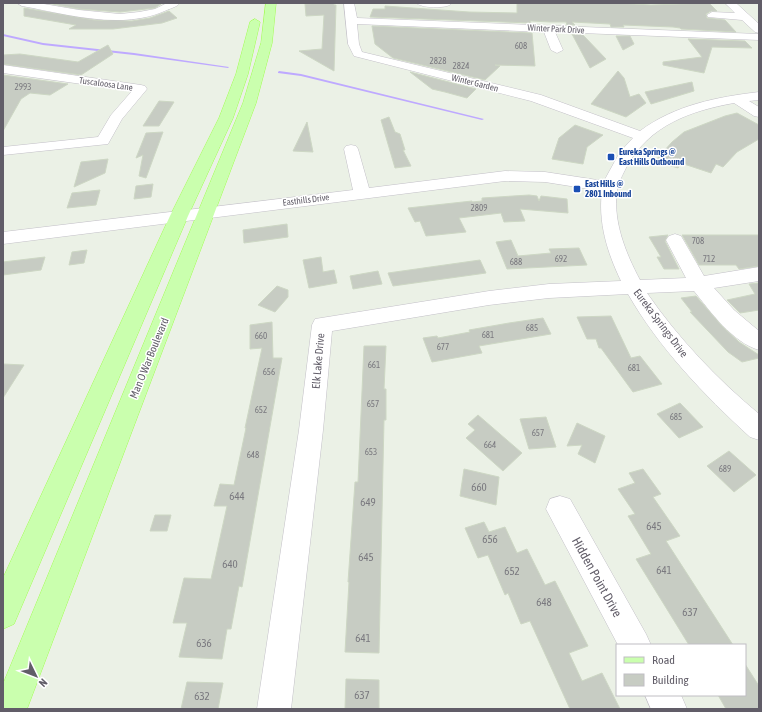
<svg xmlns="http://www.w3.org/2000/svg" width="762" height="712" viewBox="0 0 762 712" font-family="'Asap Condensed',sans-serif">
<rect width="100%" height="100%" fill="#ebf1e6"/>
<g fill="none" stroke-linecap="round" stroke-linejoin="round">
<path fill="#bea9ff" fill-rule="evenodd" d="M3,34L43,43L134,53L229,67L228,68L134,55L43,45L3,36Z
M279,71L301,74L484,119L482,120L301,76L278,73V72Z"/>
</g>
<path fill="#c7ccc3" stroke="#cdd7c4" d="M47,3H160L161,4L155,8L120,12L79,9Z
M323,3H334V5H336L334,71L299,51L322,49L324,15L306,16L305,4Z
M517,3H618L651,5L709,3L717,11H711L706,14L707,18L725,20L736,32L681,29L680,28L673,27L623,25L624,27H611L610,24L572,22L575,25H567L566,22H550L532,21H530L531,23L370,17L373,9H385V6L469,12L517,13Z
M24,8L94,20L132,21L150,18L169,11L177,18L162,23L113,29H69L76,25L24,16Z
M372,26L532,33L535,66L495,65L500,66L485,80L393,58L375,44Z
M572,34L583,35L606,59L590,68Z
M616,36H630L634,44L623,50Z
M688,39L745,41L752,48L712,47L704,73L663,65V62L702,57Z
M108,45L113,54L81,75L3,64V55L20,54L78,62Z
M618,71L624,78L630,97L639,94L646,103L626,117L591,104Z
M410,72L476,89L467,98L445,92L432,89Z
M3,75L68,84L50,95L30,93L21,99L3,131Z
M692,82L694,91L651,104L645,92Z
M159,101L174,102L159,126H143Z
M737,113L759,125V139L737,152L723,167L716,164L711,173L681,163L678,168L655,161L672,142L684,132L725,116Z
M389,117L395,132L400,134L405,150H403L411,166L395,168L381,120Z
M307,122L313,152L293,151Z
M575,125L603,135L587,147L583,164L552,159L559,138Z
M163,132L146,178L139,176L143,155L136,158L146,133Z
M108,159L105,173L74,187L81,162Z
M153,184L151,197L134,199L136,186Z
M100,190L96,205L67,208L72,193Z
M529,195L537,196L539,201L541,196L567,199L568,213L520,209L525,221L504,222L501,213L459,218L466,232L426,236L420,221L415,222L408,208L472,201V202L482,201V198Z
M287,224L288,237L244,243L243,230Z
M668,235L665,241L679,269H664L657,257H661L649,237Z
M682,235H759V266L739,269L736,265H699Z
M511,240L518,256L551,253L549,249L579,248L587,265L507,269L496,242Z
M87,250L84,263L69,265L72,252Z
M45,257L41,270L3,275V262Z
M321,257L323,272L334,270L337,283L309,288L303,260Z
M480,260L486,273L393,286L388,273Z
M378,271L382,284L353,289L350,276Z
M759,283V310L740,313L727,300L755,294L749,284Z
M277,286L288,290V297L275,312L258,305Z
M696,296L722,326L739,342L759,355V358L742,362L728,352L690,312H692L681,298Z
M611,316L631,358L640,356L662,384L633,392L601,348H599L596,339H587L577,317Z
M543,318L551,334L479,346L482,353L432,362L423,338L437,336L438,338L470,332L469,330L509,323Z
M272,322L273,358H282L242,587L239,586L231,629H227L222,659L179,657L187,623H173L184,578L211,579L227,506H214L220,484L234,485L246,428H245L262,348L250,349V325Z
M364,346H386L384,389H386V420H384L379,653L345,652L349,582H348L355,482H358Z
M3,364L24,365L3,398Z
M680,403L703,427L679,438L657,414Z
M478,415L522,453L503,471L466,438L475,430L468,424Z
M546,417L556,447L529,449L520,419Z
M577,423L605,436L595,463L578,454L582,445L567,446Z
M729,451L756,475L734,492L707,466Z
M464,469L499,477L496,505L460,496Z
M643,469L661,494L653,497L680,536L666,541L733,645H689L636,559L651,554L628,516L635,514L618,489L635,483L629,473Z
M155,515H171L167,531H150Z
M484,522L489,532L505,527L517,553L527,549L545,585L555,581L588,646L569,653L582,681L602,673L620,709H570L530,621L521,624L508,593L505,595L488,555L478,558L465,528Z
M745,664L759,686V709H726L718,695H745Z
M346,679L379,680V709H345Z
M187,682L223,683L218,709H181Z"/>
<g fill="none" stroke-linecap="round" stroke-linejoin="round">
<g stroke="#c3c0c8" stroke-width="1">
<path id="minor" d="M17,3H38L79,10L120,14L139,12L155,9L167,3H180C177,7 171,8 167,10C122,31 67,14 22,6Z
M344,3H354L357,18L759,34V40L555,32L563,50L557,53L551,50L544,32L357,24L359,44L362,52L541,95L640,131C675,105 717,97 759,92V100L749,101L759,107V117L754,116L734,103C690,111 650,125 627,166C624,172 620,179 618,186C611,217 625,252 640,280L686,278L666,240L669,236L675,234L681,236L704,276L759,267V281L714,288L734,310L759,331V350C732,342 711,312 694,291L647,293C678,338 717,379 759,414V440L750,437C704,395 659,348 628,294L549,298L489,305L332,331L323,430L291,709H257L299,430L312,325L315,319L489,291L549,284L621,281C607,252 598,222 602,191L545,182L505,181L3,244V232L353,190L344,149L346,146L351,145L356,146L358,149L369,188L505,171L545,172L604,181L620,152L633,138L531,101L354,56L348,44Z
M416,3H450L451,4C446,9 421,8 416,3Z
M725,3H736L759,24V33L755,32L742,20L708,17L707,15L712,12L735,13Z
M3,65L141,85L145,86L147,89L122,119L108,144L3,155V147L98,137L111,115L132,91L3,73Z
M560,496L570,499L646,634L651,645H618L546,509L550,499Z
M645,695H681L687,709H651Z"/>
</g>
<g stroke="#a2ff52" stroke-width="1">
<path id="major" d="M266,3H276L272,43L256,103L27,709H3V684L243,103L261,43Z
M255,19L260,22L248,74L233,118L188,216L14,624L3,629V578L170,216L219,118L236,74L250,22Z"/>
</g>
<use href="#minor" fill="#fff" fill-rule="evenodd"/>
<use href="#major" fill="#caffae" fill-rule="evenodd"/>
</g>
<g fill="#1a4fb4" stroke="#fff" stroke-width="1.5">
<rect x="607" y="153" width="8" height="8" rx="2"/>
<rect x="573" y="185" width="8" height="8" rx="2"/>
</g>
<g text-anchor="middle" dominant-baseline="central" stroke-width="3" stroke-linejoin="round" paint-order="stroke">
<g font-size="9" fill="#615d68" stroke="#fff">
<text transform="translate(556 29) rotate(3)">Winter Park Drive</text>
<text transform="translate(475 83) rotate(14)">Winter Garden</text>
<text transform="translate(106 84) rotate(8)">Tuscaloosa Lane</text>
<text transform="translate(306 200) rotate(-7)">Easthills Drive</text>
</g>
<g font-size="9" fill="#7a797f">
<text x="521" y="46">608</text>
<text x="438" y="61">2828</text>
<text x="461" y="66">2824</text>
<text x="23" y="87">2993</text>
<text x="479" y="208">2809</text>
<text x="698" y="241">708</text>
<text x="561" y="259">692</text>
<text x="709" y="259">712</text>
<text x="516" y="262">688</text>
<text x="532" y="328">685</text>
<text x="488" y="335">681</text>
<text x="261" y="336">660</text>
<text x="443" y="347">677</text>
<text x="374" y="365">661</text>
<text x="634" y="368">681</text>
<text x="269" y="372">656</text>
<text x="373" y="404">657</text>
<text x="261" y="410">652</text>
<text x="676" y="417">685</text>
<text x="538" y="433">657</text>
<text x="490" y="445">664</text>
<text x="371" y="452">653</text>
<text x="253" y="455">648</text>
<text x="725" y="469">689</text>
</g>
<g font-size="9" font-weight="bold" fill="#164399" stroke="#fff" text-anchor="start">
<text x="619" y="152">Eureka Springs @<tspan x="619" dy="10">East Hills Outbound</tspan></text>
<text x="585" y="184">East Hills @<tspan x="585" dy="10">2801 Inbound</tspan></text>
</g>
<g font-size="11" fill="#615d68" stroke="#fff">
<text transform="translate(661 323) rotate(53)">Eureka Springs Drive</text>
<text transform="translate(149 358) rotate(-68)">Man O War Boulevard</text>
<text transform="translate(318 361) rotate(-85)">Elk Lake Drive</text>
</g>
<g font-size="11" fill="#7a797f">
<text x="479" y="487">660</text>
<text x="237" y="496">644</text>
<text x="368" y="502">649</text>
<text x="654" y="526">645</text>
<text x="490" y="539">656</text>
<text x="366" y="557">645</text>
<text x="230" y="564">640</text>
<text x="664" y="570">641</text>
<text x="512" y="571">652</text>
<text x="544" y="602">648</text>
<text x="690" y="612">637</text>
<text x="363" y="638">641</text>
<text x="204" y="643">636</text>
<text x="362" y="695">637</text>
<text x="202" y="696">632</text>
</g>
<g font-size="13" fill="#615d68" stroke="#fff">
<text transform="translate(597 577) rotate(61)">Hidden Point Drive</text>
</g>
</g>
<rect width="762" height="712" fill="none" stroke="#615d68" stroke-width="8"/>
<rect x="616" y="644" width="130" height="52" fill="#ffffff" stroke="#c0bec3"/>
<rect x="624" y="657" width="20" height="6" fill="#caffae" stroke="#c0bec3"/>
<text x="652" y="664" font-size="12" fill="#615d68">Road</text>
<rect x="624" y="674" width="20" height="12" fill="#c7ccc3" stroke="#c0bec3"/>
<text x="652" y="684" font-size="12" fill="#615d68">Building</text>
<g transform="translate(36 676) rotate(133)" stroke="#ffffff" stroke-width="3" paint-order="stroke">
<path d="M0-3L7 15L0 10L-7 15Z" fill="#615d68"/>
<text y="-6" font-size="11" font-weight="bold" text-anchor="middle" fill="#615d68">N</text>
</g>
</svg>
